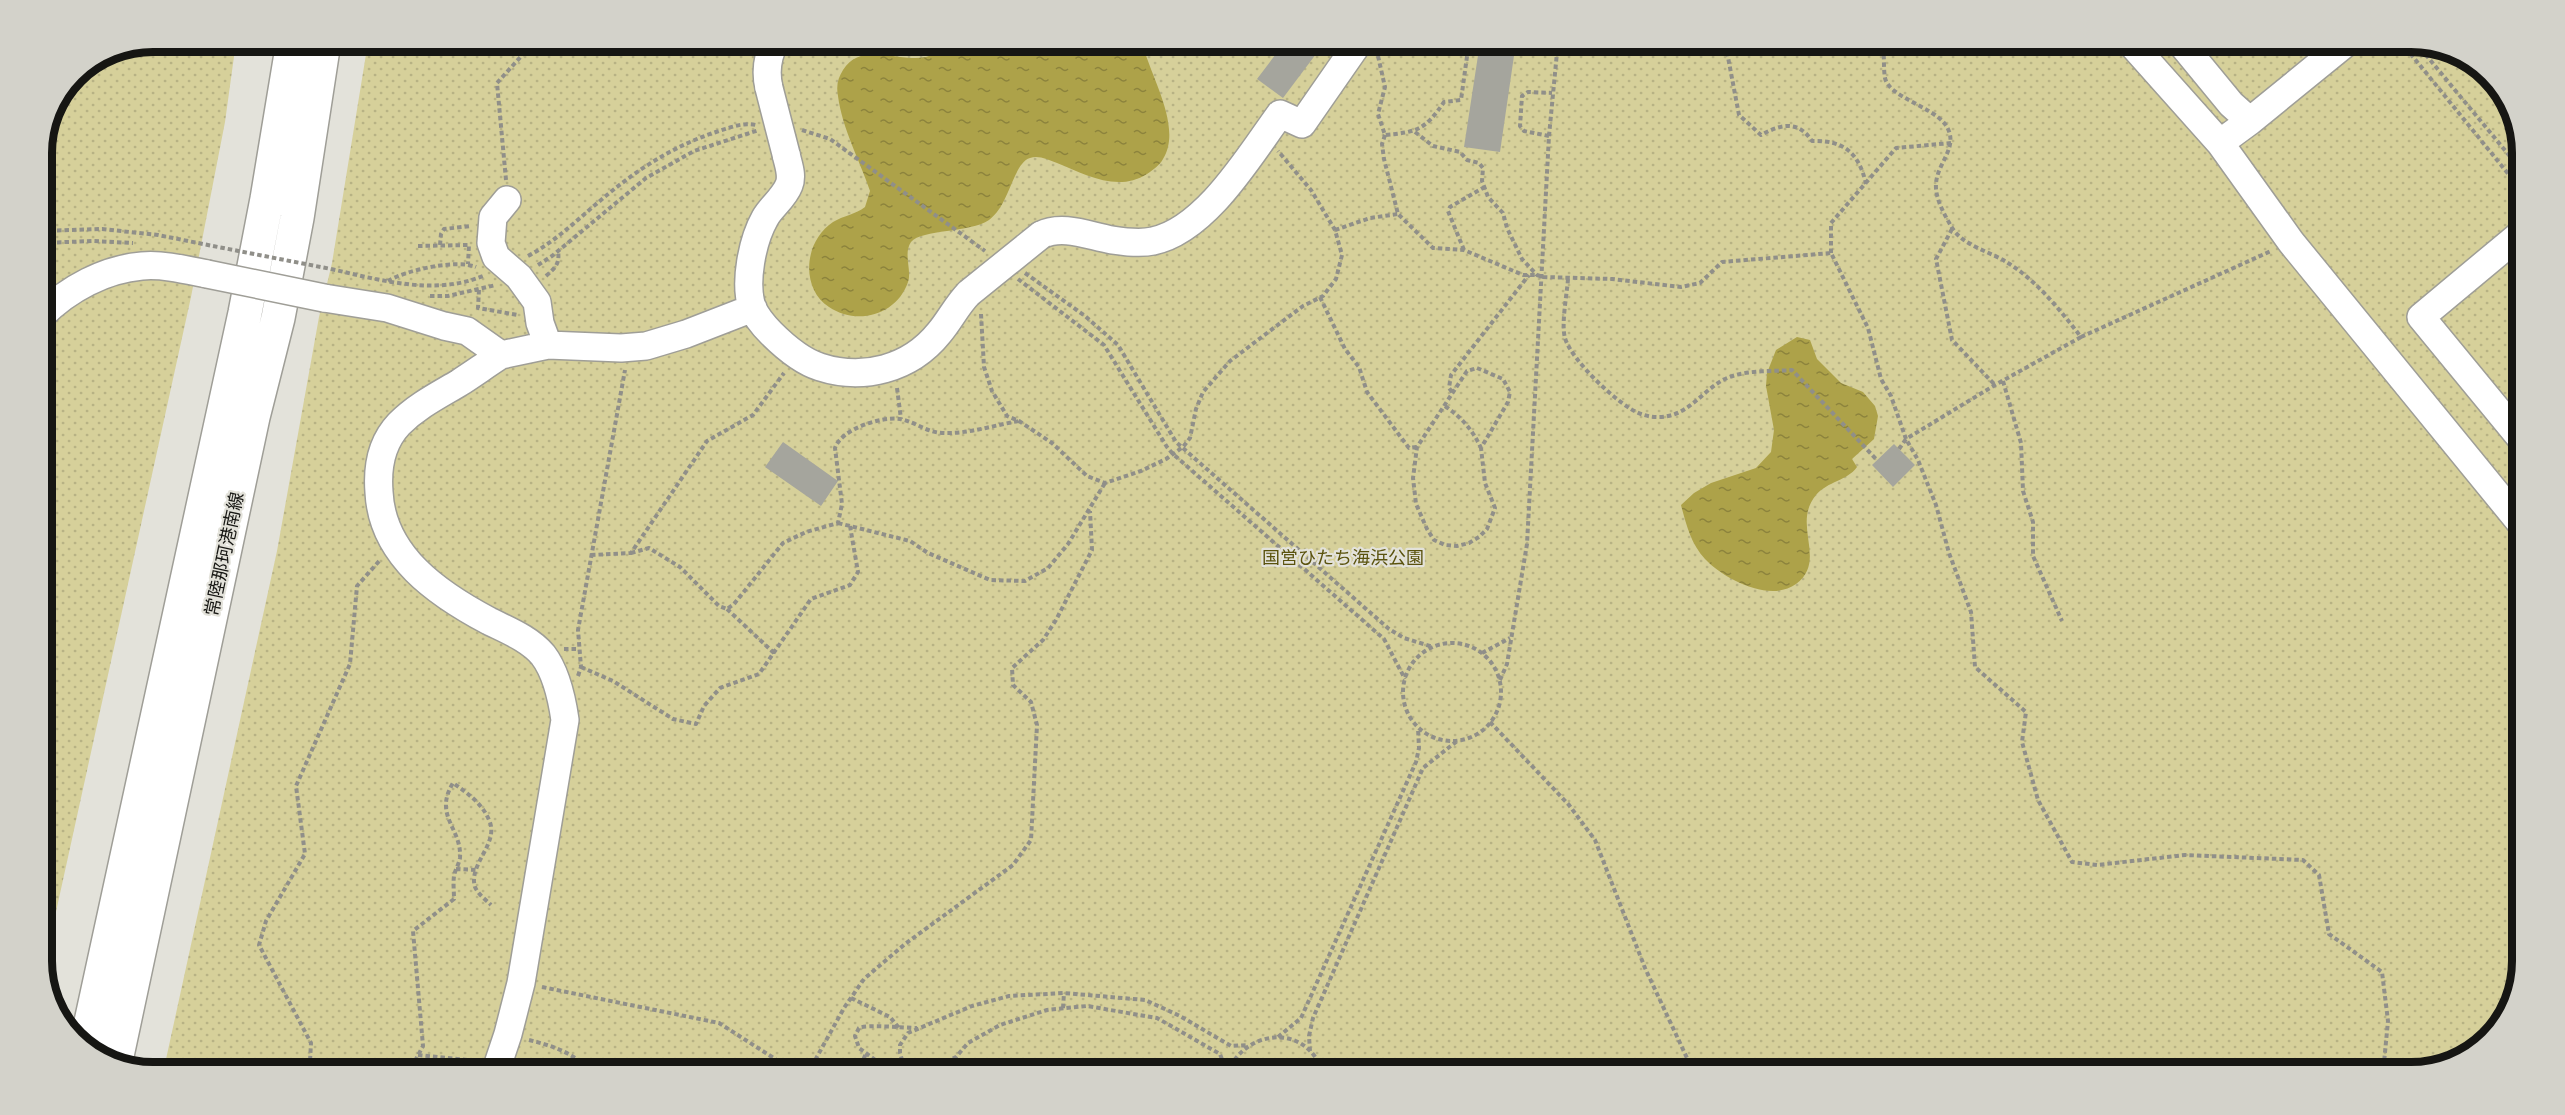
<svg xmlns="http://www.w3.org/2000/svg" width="2565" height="1115" viewBox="0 0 2565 1115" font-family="'Archivo Narrow','Noto Sans JP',sans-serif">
<defs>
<pattern id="park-dots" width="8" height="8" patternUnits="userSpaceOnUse" patternTransform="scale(1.5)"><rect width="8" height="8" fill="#d6d09a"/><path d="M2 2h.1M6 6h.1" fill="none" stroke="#b7b284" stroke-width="1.8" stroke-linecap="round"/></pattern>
<pattern id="water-ripples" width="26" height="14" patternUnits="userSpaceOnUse" patternTransform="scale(1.5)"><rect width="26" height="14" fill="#ada249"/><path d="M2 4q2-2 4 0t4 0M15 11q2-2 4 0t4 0" fill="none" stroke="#8c833c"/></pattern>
</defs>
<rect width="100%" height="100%" fill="#e3e2da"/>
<path fill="url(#park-dots)" d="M154,42H236L225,122L191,297L43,971L42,147L75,74L111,50Z
M368,42H2411L2454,50L2500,86L2523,147V961L2515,1004L2474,1054L2412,1073H163L277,551L319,317L332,263Z"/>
<path fill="url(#water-ripples)" d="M948,42H1142C1150,76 1183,127 1163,159C1160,165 1153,170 1147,174C1117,193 1085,174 1057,163C1048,160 1039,155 1030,158C1013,163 1010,205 989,220C970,233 922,229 911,242C903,254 912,270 908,282C897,315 857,326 829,307C800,288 804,241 833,222C843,216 856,214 865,207L870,191C860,161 842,128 838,96C836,85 838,78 843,70C862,40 899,63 926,57C934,55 942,48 948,42Z
M1797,337L1810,340L1817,359L1841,383L1863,392L1875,406L1878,416L1874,439L1852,459L1857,467C1847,481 1828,481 1816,495C1791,525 1828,560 1796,584C1770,603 1724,579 1705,559C1691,544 1686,524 1681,505L1694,493L1711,483L1756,468L1771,452L1774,430L1766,386L1767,373L1776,350Z"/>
<path fill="#a5a59d" d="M1285,42H1325L1283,98L1257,79Z
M1496,42H1516L1500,152L1464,147L1479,49L1495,51Z
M783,442L838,481L821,506L765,467Z
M1894,444L1915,465L1893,487L1872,465Z"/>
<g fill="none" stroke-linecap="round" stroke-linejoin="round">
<g stroke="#9f9e97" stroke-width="30">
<path id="minor" d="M2130,42L2220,143L2291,242L2523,526
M2180,42L2231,104L2250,121
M769,88C765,71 767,57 775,42
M2220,143L2250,121L2347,42
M786,154C788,164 793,175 789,185C784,198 771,207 765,218C752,241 744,283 752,307C756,316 765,327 771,333C785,347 801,361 820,367C863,381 910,369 939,333C950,320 957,305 969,293
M507,200L493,217L491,243L496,257L519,277L537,302L540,323L548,345
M2523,232L2421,317L2523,441
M1041,235C1063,224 1089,236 1112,240C1125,242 1140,244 1153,241C1206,230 1250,155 1280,114L1302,124L1359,42
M324,298L387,308L444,326L467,331L501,355L548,345L621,348L646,346L686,334L753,308
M42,315C68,289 105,269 142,266C163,264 187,270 207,274
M495,1073L508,1034L521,983L565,720C562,699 556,672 543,655C530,639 507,630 489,621C438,594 382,556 379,492C377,467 381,443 399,424C417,406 437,396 459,383C473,374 487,364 501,355"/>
</g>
<g stroke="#9f9e97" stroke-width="36">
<path id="highway" d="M86,1045L245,313L267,199L293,42
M115,1065L253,417L278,318L297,218L324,42"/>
</g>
<path stroke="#908f89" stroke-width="4" stroke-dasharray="4.5 3" stroke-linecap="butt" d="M1702,42L1715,50L1727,52L1740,42
M2401,42L2523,192
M2416,43L2523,172
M1727,52L1739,115L1761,135C1781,124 1798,120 1812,141C1844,140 1859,153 1866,184
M1378,56L1385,87L1378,114L1385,135C1417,132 1425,130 1444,102L1461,100L1469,42
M802,130L830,139L985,251
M1415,132L1433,146L1460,152L1467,160L1479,163L1483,168L1482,181L1488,197L1503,213L1507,228L1522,259L1537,275L1543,277L1612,279L1681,287L1700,283L1722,262L1831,253L1868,328L1881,379L1891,396L1906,439L1995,385L2081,337C2060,310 2037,281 2008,263C1990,251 1962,246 1951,226C1944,214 1935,198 1936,184C1937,162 1961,146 1945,124C1931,106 1889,97 1885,78C1883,66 1885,54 1882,42
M1385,135L1382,144L1384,159L1398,214L1433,248L1464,250L1523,275H1537
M1549,136L1524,131L1520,126L1522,96L1528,92L1552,93
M506,180L497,83L534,42
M1952,229L1936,259L1952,340L1995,385
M1335,230L1370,218L1398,214
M42,231L102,229L158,235L213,246
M42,243L93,241L133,243
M440,245L441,234L444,229L471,226
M418,246L469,245L468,264
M1464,250L1448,211L1450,207L1483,188
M1831,253V223L1896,148L1951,143
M528,256C556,241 577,220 601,200C635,171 673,146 716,132C729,128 742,122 756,125
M538,265L552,256L646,178L694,151L759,130
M331,269C380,280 434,296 483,276
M1025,273L1085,316L1118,345L1176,442L1389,629L1404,638L1433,647
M546,276C555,268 560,264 558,251
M1018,279L1104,345L1167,447L1173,454L1384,639L1405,679
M1568,279C1567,294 1561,324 1565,338C1571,360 1620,407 1641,414C1649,417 1659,418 1668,416C1689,412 1703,392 1721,381C1742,369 1769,372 1792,370L1877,460
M388,281C406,270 457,259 476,267
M479,290L478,308L518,315
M430,296H448L496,285
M1320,297L1345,349L1359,367L1367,392L1409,448L1417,447
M981,314L984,367L992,391L1007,416L1019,421L1052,443L1087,476L1105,483L1141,471L1166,459L1183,447L1190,438L1196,409L1203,392L1230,361L1303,306L1323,296L1336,279L1342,255L1335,230L1311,190L1278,151
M2081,337L2271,251
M1477,368L1503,379L1510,392L1508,402L1481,448L1485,483L1495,508L1487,529L1479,537L1469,543L1457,546L1445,545L1434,540L1427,529L1416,504L1413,478L1417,447L1467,371Z
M2003,381L2021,443L2023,491L2033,522V556L2062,621
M897,388L901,419
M1452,392L1449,388L1451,375L1529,275
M1445,406C1462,418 1472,429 1481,448
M1899,449L1906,439L1918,460L1936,505L1949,553L1971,612L1975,667L2026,712L2022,742L2038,800L2072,862L2097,865L2185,855L2303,860L2319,875L2329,934L2382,972L2388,1021L2383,1073
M838,523L910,541L928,553L990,580L1025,581L1048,568L1068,544L1105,483
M631,553L649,548L680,567L719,606L727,609L734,604L783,543L806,532L838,523L842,504L835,448C841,429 882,416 900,419C916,422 927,433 944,433C968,434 995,425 1019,421
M591,555L631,553L707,441L753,415L784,373
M727,609L774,653
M1403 692a49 49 0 1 1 98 0a49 49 0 1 1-98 0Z
M564,649H579
M1482,653L1510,638
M581,667L613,681L673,719L696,724L704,706L720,688L759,674L811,599L850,585L858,572L850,526
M578,676L581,667L578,630L625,370
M1500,680L1507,664L1527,544L1549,136L1558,42
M1490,722L1569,805L1595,840L1645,968L1694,1073
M456,869L477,870
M542,987L719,1023L797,1073
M851,998L890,1017L899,1028
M1063,1008L1064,993
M1278,1037L1301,1018L1416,762L1419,748L1418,728
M529,1040C553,1046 575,1053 592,1073
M1310,1051L1309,1036L1313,1018L1423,768L1457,741
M418,1055L477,1061
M911,1069L882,1065L859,1048L855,1036L859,1028C866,1024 905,1028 917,1028
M302,1073L310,1061L311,1043L259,945L266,921L305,854L296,786L350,664L357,586L380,560
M396,1073L415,1061L423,1046L413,931L454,899C454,892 453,883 454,876C455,870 459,864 460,858C462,828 433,816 453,783C467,793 482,803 489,820C500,843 468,864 475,887C478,894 486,900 491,905
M808,1073L844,1008L864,979L905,944L1013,865L1031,840L1037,725L1031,702L1013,685L1012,668L1043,640L1056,620L1092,550L1090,511
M858,1073L866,1053
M1227,1073L1220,1054L1157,1018L1087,1006L1047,1010L1000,1025L968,1043L956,1057L935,1067L912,1069L902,1060L900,1053V1045L908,1033L972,1006L1009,996L1064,993L1145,1000L1180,1016L1231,1046L1248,1045
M1227,1073C1246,1028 1307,1023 1323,1073"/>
<use href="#minor" stroke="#fff" stroke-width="27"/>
<use href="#highway" stroke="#fff" stroke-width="33"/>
<g stroke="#9f9e97" stroke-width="30" stroke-linecap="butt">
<path id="minor-bridge" d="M769,88L786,154
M207,274L324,298
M969,293L1041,235"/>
</g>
<path stroke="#908f89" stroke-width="4" stroke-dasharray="4.5 3" stroke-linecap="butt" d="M213,246L331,269"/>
<use href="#minor-bridge" stroke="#fff" stroke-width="27"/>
</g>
<g text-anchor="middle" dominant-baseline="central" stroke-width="4.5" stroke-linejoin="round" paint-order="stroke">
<g font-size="18" fill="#161613" stroke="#e3e2da">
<text transform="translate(224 554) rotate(-78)">常陸那珂港南線</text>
</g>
<g font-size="18" fill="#5a520d" stroke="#e3e2da">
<text x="1343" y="557">国営ひたち海浜公園</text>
</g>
</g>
<path d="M0 0H2565V1115H0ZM153 52H2411A101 101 0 0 1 2512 153V961A101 101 0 0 1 2411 1062H153A101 101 0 0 1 52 961V153A101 101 0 0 1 153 52Z" fill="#d3d2ca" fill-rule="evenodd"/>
<path fill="none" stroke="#161613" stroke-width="8" d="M153 52H2411A101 101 0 0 1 2512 153V961A101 101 0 0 1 2411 1062H153A101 101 0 0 1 52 961V153A101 101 0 0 1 153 52Z"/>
</svg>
